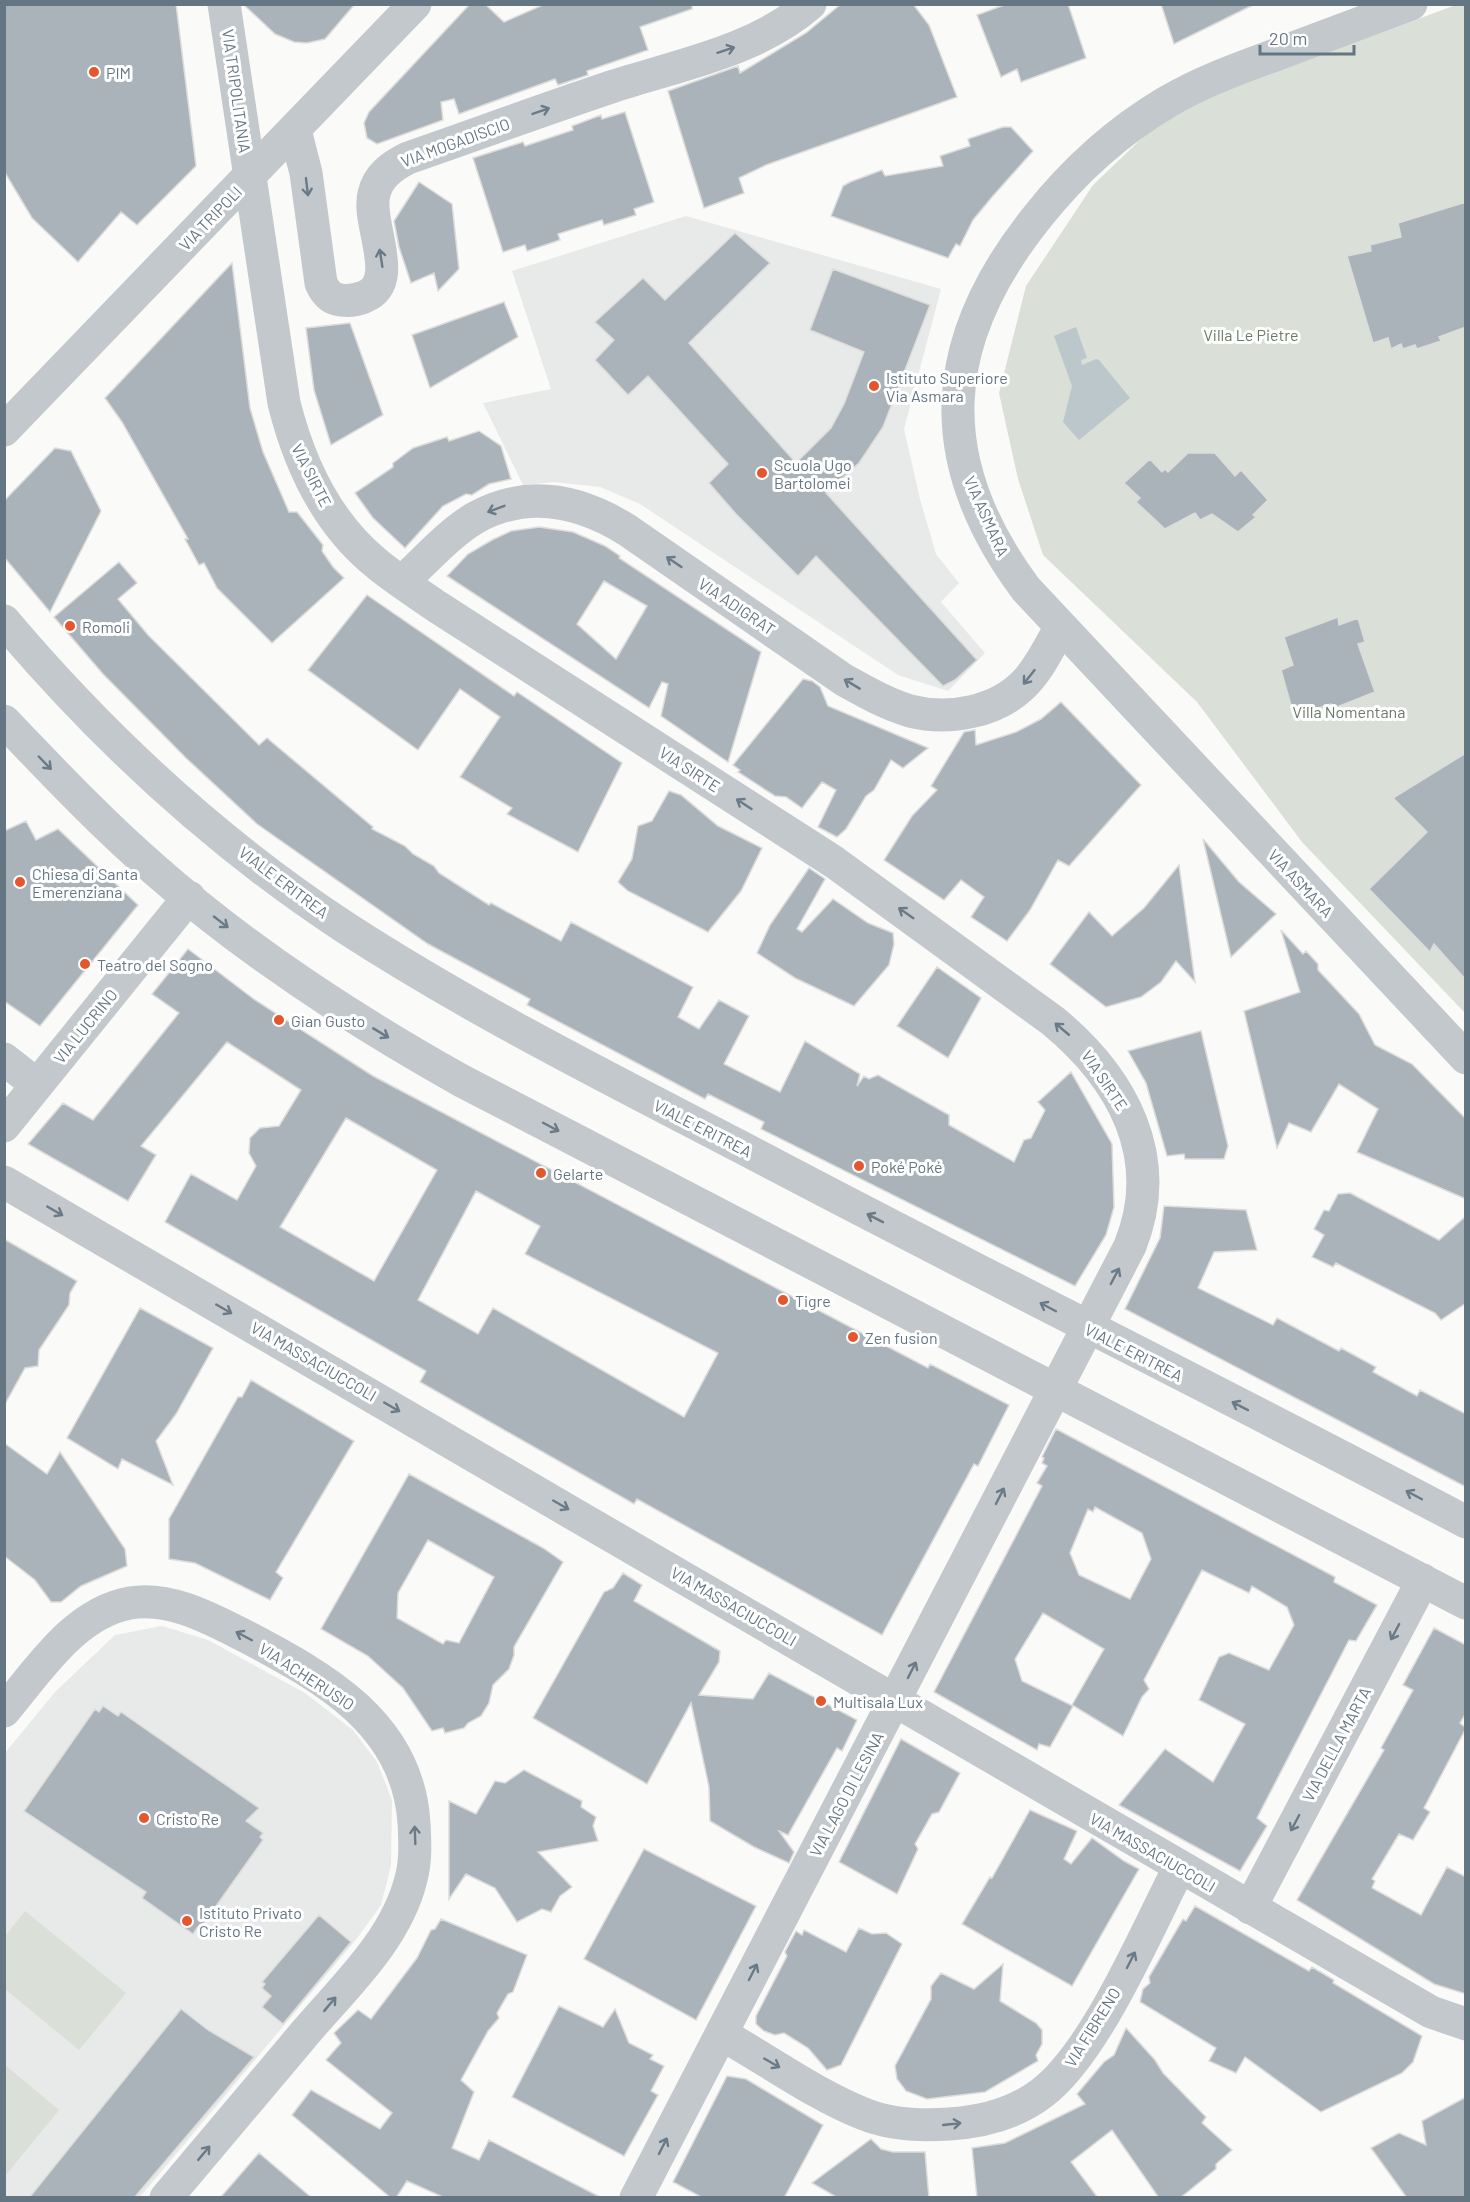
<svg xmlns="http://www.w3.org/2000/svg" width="1470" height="2202" viewBox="0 0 1470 2202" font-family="Barlow,sans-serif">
<rect width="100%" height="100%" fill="#fafaf8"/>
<path fill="#e8e9e9" d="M686,216L941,289L904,429L920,499L936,554L959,583L941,602L985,653L948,691L898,675L640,504L600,487L554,482L523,485L483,403L551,389L512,271Z
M162,1626L208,1640L305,1693L353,1730L377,1762L392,1800L391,1866L381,1905L358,1937L140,2197L5,2198V1753L55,1692L115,1635Z"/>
<path fill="#dadfd7" d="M1456,5H1465V1013L1302,842L1197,702L1043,555L1018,479L999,393L1026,286L1093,185L1182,100L1321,55Z
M25,1911L126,1993L79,2050L5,1989V1936Z
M5,2065L59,2110L5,2176Z"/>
<path fill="#bbc7cb" d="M1076,327L1087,358L1081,360L1082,365L1096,359L1099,360L1130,398L1079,440L1063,422L1072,386L1054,336Z"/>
<path fill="#aab3b9" stroke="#dcdcda" stroke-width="1.5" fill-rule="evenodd" d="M4,4H176L196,166L137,225L121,212L78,262L32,218L4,171Z
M243,4H355L325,39L307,43L294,42L275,34Z
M470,4H485L504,22L545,4H692V9L640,27L648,50L587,71L588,75L558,85L555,79L459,114L454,99L441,102L443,120L377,144L367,138L364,123L369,112Z
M841,4H913L929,25L957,97L766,165L739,178L744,193L704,208L668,91L738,66L740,73L806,33Z
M1007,4H1068L1086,58L1021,82L1017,69L1001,77L977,15Z
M1161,4H1255L1174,44Z
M625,112L654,202L634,209L636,215L604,225L602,220L558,234L560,240L527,251L525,245L503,252L473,158L523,142L525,146L573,130L572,126L601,115L602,119Z
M1003,127H1011L1033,151L992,197L973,220L960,246L956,244L948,258L831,216L843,186L850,182L882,170L885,176L943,166L940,156L970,146L968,139Z
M419,182L452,204L459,269L438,291L434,273L411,283L399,247L394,221Z
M1466,202V327L1439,337L1441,341L1417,349L1415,345L1403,349L1401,344L1391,349L1388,338L1373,343L1347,256L1371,251L1370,245L1401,237L1398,223Z
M735,233L770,263L689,343L796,463L831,428L844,404L864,352L810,330L833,269L930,305L883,427L859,463L826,493L977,660L955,680L943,686L816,556L798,576L736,514L709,483L728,464L648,376L628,395L595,360L614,340L595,322L643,278L665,300Z
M232,263L250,408L263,452L289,512H297L323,545L322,551L333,567L344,578L272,643L217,588L204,563L199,565L185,539H188L122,422L105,398Z
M504,302L518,337L430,388L412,335Z
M350,323L383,415L331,445L314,390L306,328Z
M479,431L501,446L511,479L489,484L472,495L466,494L443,506L405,548L373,518L355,493L393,467V463L413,448L447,437L449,441Z
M55,448L71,451L101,511L50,612L4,557V501Z
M1188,453H1215L1235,476L1241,470L1268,500L1253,515L1256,517L1238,532L1212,514L1200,520L1195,513L1165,529L1136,502L1140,498L1124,483L1150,459L1162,472L1165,469L1168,472Z
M539,527L573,532L605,546L620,556L619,558L761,652L728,762L661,716L668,684L662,682L649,708L447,576L468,554L492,540L511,531ZM604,581L647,606L616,659L577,624Z
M119,562L137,583L118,599L148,635L259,745L267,738L373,827L372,829L405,846L413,854L434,866L439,873L489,905L491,903L561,941L571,922L693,987L678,1017L699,1029L719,1000L749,1016L724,1064L780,1092L805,1041L860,1074L857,1086L864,1076L869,1079L878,1075L949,1115V1125L1014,1162L1024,1140L1031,1138L1045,1110L1038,1102L1071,1072L1112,1144L1114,1207L1106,1235L1075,1286L761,1129L764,1122L708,1094L705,1099L527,1005L530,999L428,944L257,824L186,758L103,674L54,617Z
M367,595L514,696L517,692L622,763L578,852L507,814L512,808L460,777L500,717L460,689L418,750L308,670Z
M1338,617L1339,625L1358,618L1365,642L1358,644L1375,692L1332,709L1331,704L1294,716L1281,670L1293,665L1284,637Z
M803,679L812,681L820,687L828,706L928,748L903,768L891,760L874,790L866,796L846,829L837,837L818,827L836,790L822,782L802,808L786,797L775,796L738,772L740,770L733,765Z
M1061,702L1141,785L1069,866L1058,860L1030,910L1007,941L971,917L984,897L961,880L944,900L884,860L912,816L937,790L931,786L964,732L975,730L976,745L1016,732L1041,719Z
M1466,753V980L1434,944L1430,952L1369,889L1427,832L1393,798Z
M669,791L681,795L718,826L762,848L741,891L708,932L628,891L618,882L632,859L638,826L652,821Z
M26,821L36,840L58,829L138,905L40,1026L4,1001V831Z
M1203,839L1239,882L1276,914L1231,957Z
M1179,865L1195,982L1176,961L1161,982L1141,997L1106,1007L1050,964L1089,912L1112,936L1144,908Z
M809,868L825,879L797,929L802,932L833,899L868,923L893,933L894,944L889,965L854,1006L795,978L757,953L770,925Z
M1281,930L1303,954L1306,951L1318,964V970L1359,1014L1375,1045L1412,1064L1466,1119V1199L1357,1152L1378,1109L1339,1084L1311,1132L1289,1123L1277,1148L1244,1011L1300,992Z
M188,949L255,1000L373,1076L928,1368L930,1364L1009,1405L978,1466L974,1464L882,1635L637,1499L634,1504L420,1382L426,1371L165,1222L191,1174L237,1200L256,1166L249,1153L250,1138L260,1128L279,1126L301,1090L227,1042L141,1146L156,1155L128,1201L28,1144L63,1103L93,1120L179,1013L152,994ZM346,1118L437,1170L374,1281L280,1227ZM476,1191L540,1226L525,1254L718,1353L684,1417L493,1308L478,1334L418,1300Z
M937,967L981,998L948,1058L897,1026Z
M1201,1031L1228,1146L1224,1159H1185L1184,1154L1167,1156L1146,1083L1128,1051Z
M1350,1193L1439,1240L1466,1216V1303L1441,1320L1435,1313L1336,1263L1333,1267L1312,1257L1324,1235L1314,1229L1324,1210L1329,1211L1338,1194Z
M1164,1206L1246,1210L1257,1250L1214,1252L1198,1288L1273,1325L1277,1318L1339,1351L1341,1348L1376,1367L1373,1372L1417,1396L1420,1390L1466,1414V1487L1125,1309L1160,1238Z
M4,1239L77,1281L70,1293L69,1305L39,1350L38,1366L25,1368L4,1406Z
M140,1308L213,1348L176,1414L156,1441L173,1485L122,1459L118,1469L67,1438Z
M251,1380L354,1441L276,1572L283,1578L270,1600L195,1563L169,1559V1519L238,1397H242Z
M1056,1429L1335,1577L1334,1582L1377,1605L1356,1641L1349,1640L1257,1818L1267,1826L1240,1871L1119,1805L1165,1749L1213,1782L1245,1724L1199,1700L1219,1657L1229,1653L1269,1670L1294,1625L1287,1607L1252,1586L1249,1593L1202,1570L1144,1680L1149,1689L1142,1697L1123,1736L1072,1705L1104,1649L1043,1613L1015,1659L1022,1681L1073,1706L1050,1747L1039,1744L1037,1750L934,1692L1042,1486L1037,1483L1047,1466L1042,1463L1044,1458L1042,1457ZM1095,1507L1142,1533L1151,1559L1130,1599L1079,1575L1070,1553L1088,1509L1093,1512Z
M4,1443L47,1474L60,1452L125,1549L127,1566L81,1586L61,1602H51L35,1580L4,1556Z
M409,1474L543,1548L563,1562L514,1647V1655L509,1669L493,1685L489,1703L481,1716L468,1723L464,1728L445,1733L443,1728L432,1731L403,1688L368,1656L321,1629ZM428,1540L494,1577L459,1643L446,1640L443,1644L397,1618L398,1593Z
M623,1573L642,1585L634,1601L720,1651L719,1662L699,1695L753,1699L769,1673L857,1720L842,1751L837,1748L788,1835L779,1831L794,1852L789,1863L754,1847L710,1821L709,1787L691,1703L647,1784L533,1718L604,1592L613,1588Z
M1434,1628L1466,1645V1713L1460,1723L1466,1728L1424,1808L1430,1812L1413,1840L1399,1834L1372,1879L1375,1881L1372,1888L1421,1915L1447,1867L1466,1877V1994L1434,1984L1297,1900L1384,1750L1381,1748L1413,1690L1403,1685Z
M103,1706L118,1716L121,1712L259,1808L246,1821L263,1833L260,1837L263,1840L199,1930L197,1928L193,1934L142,1898L146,1892L24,1811L95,1709L99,1712Z
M901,1739L960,1773L939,1812L932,1814L915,1844L918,1849L897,1894L839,1862Z
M524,1770L582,1801L581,1807L596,1817L593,1826L598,1841L538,1852L572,1887L560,1896L551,1912L542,1909L517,1922L495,1888L466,1874L449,1899V1801L476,1814L495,1781L505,1783Z
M1030,1810L1077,1831L1064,1859L1071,1864L1092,1838L1124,1861L1139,1869L1072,1986L962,1924L990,1877L992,1878Z
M644,1849L756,1906L696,2020L584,1959Z
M1195,1906L1309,1971L1312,1967L1334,1980L1333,1983L1422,2036L1413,2062L1402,2073L1321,2112L1245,2057L1236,2073L1209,2061L1216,2048L1140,2002L1143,1989L1150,1983L1149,1977L1183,1919L1186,1921Z
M319,1915L351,1942L283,2024L262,2007L271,1996L262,1988L265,1984L262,1982Z
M441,1919L527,1955L513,1992L508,1994L497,2013L499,2018L488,2031L461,2080L474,2092L452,2148L479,2160L489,2140L602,2198H445L407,2181L396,2198H391L292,2115L311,2090L380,2129L392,2113L326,2060L341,2043L334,2033L358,2010L371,2019L417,1958L431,1930L435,1929Z
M859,1928L872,1934L886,1933L902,1944L841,2065L827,2070L808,2048L784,2033L775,2035L764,2031L756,2024V2016L787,1956L785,1952L796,1931L802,1935L804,1930L846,1952Z
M1003,1964L1000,2001L1036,2023L1042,2030V2044L1036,2055L1038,2061L985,2092L927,2099L906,2091L897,2079L895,2066L931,1999V1986L941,1973L974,1989Z
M559,2006L603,2027L615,2009L629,2043L653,2055L650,2059L664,2066L651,2091L658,2095L624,2156L512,2097Z
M181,2009L208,2030L254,2057L134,2198H29Z
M1126,2028L1155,2060L1163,2073L1206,2117L1202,2123L1232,2150L1216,2164V2169L1180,2198H1159L1112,2130L1071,2162L1098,2198H977L972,2148L1005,2143L1085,2104L1077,2094L1104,2062L1114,2055Z
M727,2076L746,2079L823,2125L784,2198H703L673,2182Z
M1466,2097V2198H1407L1371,2148L1399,2133L1426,2145L1422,2121Z
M871,2139L881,2149L893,2152H925L929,2198H838L812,2183Z
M259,2153L312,2198H220Z"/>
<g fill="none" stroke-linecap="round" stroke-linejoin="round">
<path stroke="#c3c8cc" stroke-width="33" d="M224,4L284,403C299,463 327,523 376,563C395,579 416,592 436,606L834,862L1053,1021C1122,1078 1166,1157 1130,1246L636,2198
M1411,4C1368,20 1326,36 1283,52C1243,67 1204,80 1167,102C1118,131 1073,172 1038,216C938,340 929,459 1026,589L1466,1058
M295,130L306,173L321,283C325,292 330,299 341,300C348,301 357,300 364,297C402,282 366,223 374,194C378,176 392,166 408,158C477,134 545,109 614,86C679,65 758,50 810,4
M4,430L415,4
M402,582C425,561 448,534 475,518C527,489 579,500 627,530L844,680C866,692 886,704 910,711C949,721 998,712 1026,682C1040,667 1050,646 1060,628
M4,621C103,738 218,844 346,928C485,1018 633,1090 779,1167C1007,1287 1238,1401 1466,1522
M4,721C53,772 101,823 154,869C248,952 353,1020 462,1081L1466,1603
M4,1059L37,1085
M4,1126L189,897
M4,1182C480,1458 954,1738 1431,2012L1466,2024
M4,1711C38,1671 74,1613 130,1603C170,1596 211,1619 245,1636C325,1678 408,1724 414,1823C415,1842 416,1861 411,1879C396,1940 344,1987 305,2033C258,2088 212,2143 166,2198
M1250,1908L1423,1580
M721,2034C768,2060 814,2094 864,2114C891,2125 920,2126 949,2124C982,2122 1016,2113 1042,2093C1096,2052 1147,1930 1179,1868"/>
</g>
<defs><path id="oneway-shaft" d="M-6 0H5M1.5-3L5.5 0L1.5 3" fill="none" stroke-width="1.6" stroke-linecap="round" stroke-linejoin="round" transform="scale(1.5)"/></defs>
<g stroke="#6a7a87">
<use href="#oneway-shaft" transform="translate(726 50) rotate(-18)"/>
<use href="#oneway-shaft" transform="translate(541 111) rotate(-19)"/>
<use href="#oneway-shaft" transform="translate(307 187) rotate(83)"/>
<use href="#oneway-shaft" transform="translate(381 258) rotate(-99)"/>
<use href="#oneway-shaft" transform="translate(496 509) rotate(159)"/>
<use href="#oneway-shaft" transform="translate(674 562) rotate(-146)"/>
<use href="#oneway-shaft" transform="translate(1029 677) rotate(128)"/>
<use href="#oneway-shaft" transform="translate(852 684) rotate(-149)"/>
<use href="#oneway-shaft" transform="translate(45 763) rotate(46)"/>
<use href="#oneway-shaft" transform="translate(744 804) rotate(-147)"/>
<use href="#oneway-shaft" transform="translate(906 913) rotate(-145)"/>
<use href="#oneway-shaft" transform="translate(221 922) rotate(38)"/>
<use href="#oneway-shaft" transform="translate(1062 1029) rotate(-140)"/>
<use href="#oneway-shaft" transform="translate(381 1033) rotate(31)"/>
<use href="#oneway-shaft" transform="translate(551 1127) rotate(28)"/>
<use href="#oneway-shaft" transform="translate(55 1211) rotate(30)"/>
<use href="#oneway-shaft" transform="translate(875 1218) rotate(-153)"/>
<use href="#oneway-shaft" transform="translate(1115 1276) rotate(-62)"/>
<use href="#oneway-shaft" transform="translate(1048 1307) rotate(-152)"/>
<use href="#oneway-shaft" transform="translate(224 1309) rotate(30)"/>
<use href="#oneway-shaft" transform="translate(1240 1406) rotate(-153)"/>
<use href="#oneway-shaft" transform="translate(392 1407) rotate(30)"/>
<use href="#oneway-shaft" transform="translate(1414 1495) rotate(-152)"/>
<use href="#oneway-shaft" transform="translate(1000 1496) rotate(-63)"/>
<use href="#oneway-shaft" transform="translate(561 1505) rotate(30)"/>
<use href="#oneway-shaft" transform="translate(1395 1632) rotate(118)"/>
<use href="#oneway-shaft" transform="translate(244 1636) rotate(-152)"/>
<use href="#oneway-shaft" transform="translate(912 1670) rotate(-63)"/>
<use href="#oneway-shaft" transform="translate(1295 1823) rotate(118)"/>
<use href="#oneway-shaft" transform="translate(415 1835) rotate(-92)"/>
<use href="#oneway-shaft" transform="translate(1131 1960) rotate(-63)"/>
<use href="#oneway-shaft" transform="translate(753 1972) rotate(-63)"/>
<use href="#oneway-shaft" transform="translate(330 2004) rotate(-50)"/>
<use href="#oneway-shaft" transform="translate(772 2063) rotate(30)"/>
<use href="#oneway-shaft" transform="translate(952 2124) rotate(-6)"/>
<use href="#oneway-shaft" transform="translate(663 2146) rotate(-63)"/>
<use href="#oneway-shaft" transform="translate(204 2153) rotate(-50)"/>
</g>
<g fill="#e4572e" stroke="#fff" stroke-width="2">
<circle cx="94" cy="72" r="6"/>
<circle cx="874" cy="386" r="6"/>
<circle cx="762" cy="473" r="6"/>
<circle cx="70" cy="626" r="6"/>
<circle cx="20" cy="882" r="6"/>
<circle cx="85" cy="964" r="6"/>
<circle cx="279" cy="1020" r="6"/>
<circle cx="859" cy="1166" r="6"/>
<circle cx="541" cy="1173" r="6"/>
<circle cx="783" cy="1300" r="6"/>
<circle cx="853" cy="1337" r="6"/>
<circle cx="821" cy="1701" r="6"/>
<circle cx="144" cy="1818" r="6"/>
<circle cx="187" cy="1921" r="6"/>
</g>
<g text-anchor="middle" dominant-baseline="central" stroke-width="6" stroke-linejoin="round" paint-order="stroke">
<g font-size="16" fill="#657683" stroke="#fff" text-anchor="start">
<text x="106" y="72">PIM</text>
<text x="886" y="377">Istituto Superiore<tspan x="886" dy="18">Via Asmara</tspan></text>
<text x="774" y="464">Scuola Ugo<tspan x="774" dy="18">Bartolomei</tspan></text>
<text x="82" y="626">Romoli</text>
<text x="32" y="873">Chiesa di Santa<tspan x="32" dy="18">Emerenziana</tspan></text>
<text x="97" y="964">Teatro del Sogno</text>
<text x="291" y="1020">Gian Gusto</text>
<text x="871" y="1166">Poké Poké</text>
<text x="553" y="1173">Gelarte</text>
<text x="795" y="1300">Tigre</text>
<text x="865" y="1337">Zen fusion</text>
<text x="833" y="1701">Multisala Lux</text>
<text x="156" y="1818">Cristo Re</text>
<text x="199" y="1912">Istituto Privato<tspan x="199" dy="18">Cristo Re</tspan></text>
</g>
<g font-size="16" fill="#657683" stroke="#fff">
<text transform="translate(237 91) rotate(82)">VIA TRIPOLITANIA</text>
<text transform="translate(455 142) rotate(-20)">VIA MOGADISCIO</text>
<text transform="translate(210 218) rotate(-46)">VIA TRIPOLI</text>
<text transform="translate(312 475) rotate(63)">VIA SIRTE</text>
<text transform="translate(987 516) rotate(66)">VIA ASMARA</text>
<text transform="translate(737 606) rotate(34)">VIA ADIGRAT</text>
<text transform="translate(690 769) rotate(33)">VIA SIRTE</text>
<text transform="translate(284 882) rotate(37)">VIALE ERITREA</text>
<text transform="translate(1301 883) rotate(47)">VIA ASMARA</text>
<text transform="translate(85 1026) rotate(-51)">VIA LUCRINO</text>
<text transform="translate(1105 1080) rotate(56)">VIA SIRTE</text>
<text transform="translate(703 1128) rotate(27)">VIALE ERITREA</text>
<text transform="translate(1134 1352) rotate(27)">VIALE ERITREA</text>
<text transform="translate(314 1361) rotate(30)">VIA MASSACIUCCOLI</text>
<text transform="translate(734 1606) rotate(30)">VIA MASSACIUCCOLI</text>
<text transform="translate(307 1676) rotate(33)">VIA ACHERUSIO</text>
<text transform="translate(1336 1744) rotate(-62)">VIA DELLA MARTA</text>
<text transform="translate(846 1794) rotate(-62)">VIA LAGO DI LESINA</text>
<text transform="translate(1153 1852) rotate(30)">VIA MASSACIUCCOLI</text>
<text transform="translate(1092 2027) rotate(-58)">VIA FIBRENO</text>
</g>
<g font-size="16" fill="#687a64" stroke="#fff">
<text x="1251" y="334">Villa Le Pietre</text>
<text x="1349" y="711">Villa Nomentana</text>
</g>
</g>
<rect width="1470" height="2202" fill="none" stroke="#657683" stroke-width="12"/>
<path d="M1260 45v9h94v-9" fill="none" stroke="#657683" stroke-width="3"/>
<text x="1269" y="45" font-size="18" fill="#657683" stroke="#ffffff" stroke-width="4.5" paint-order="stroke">20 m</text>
</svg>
